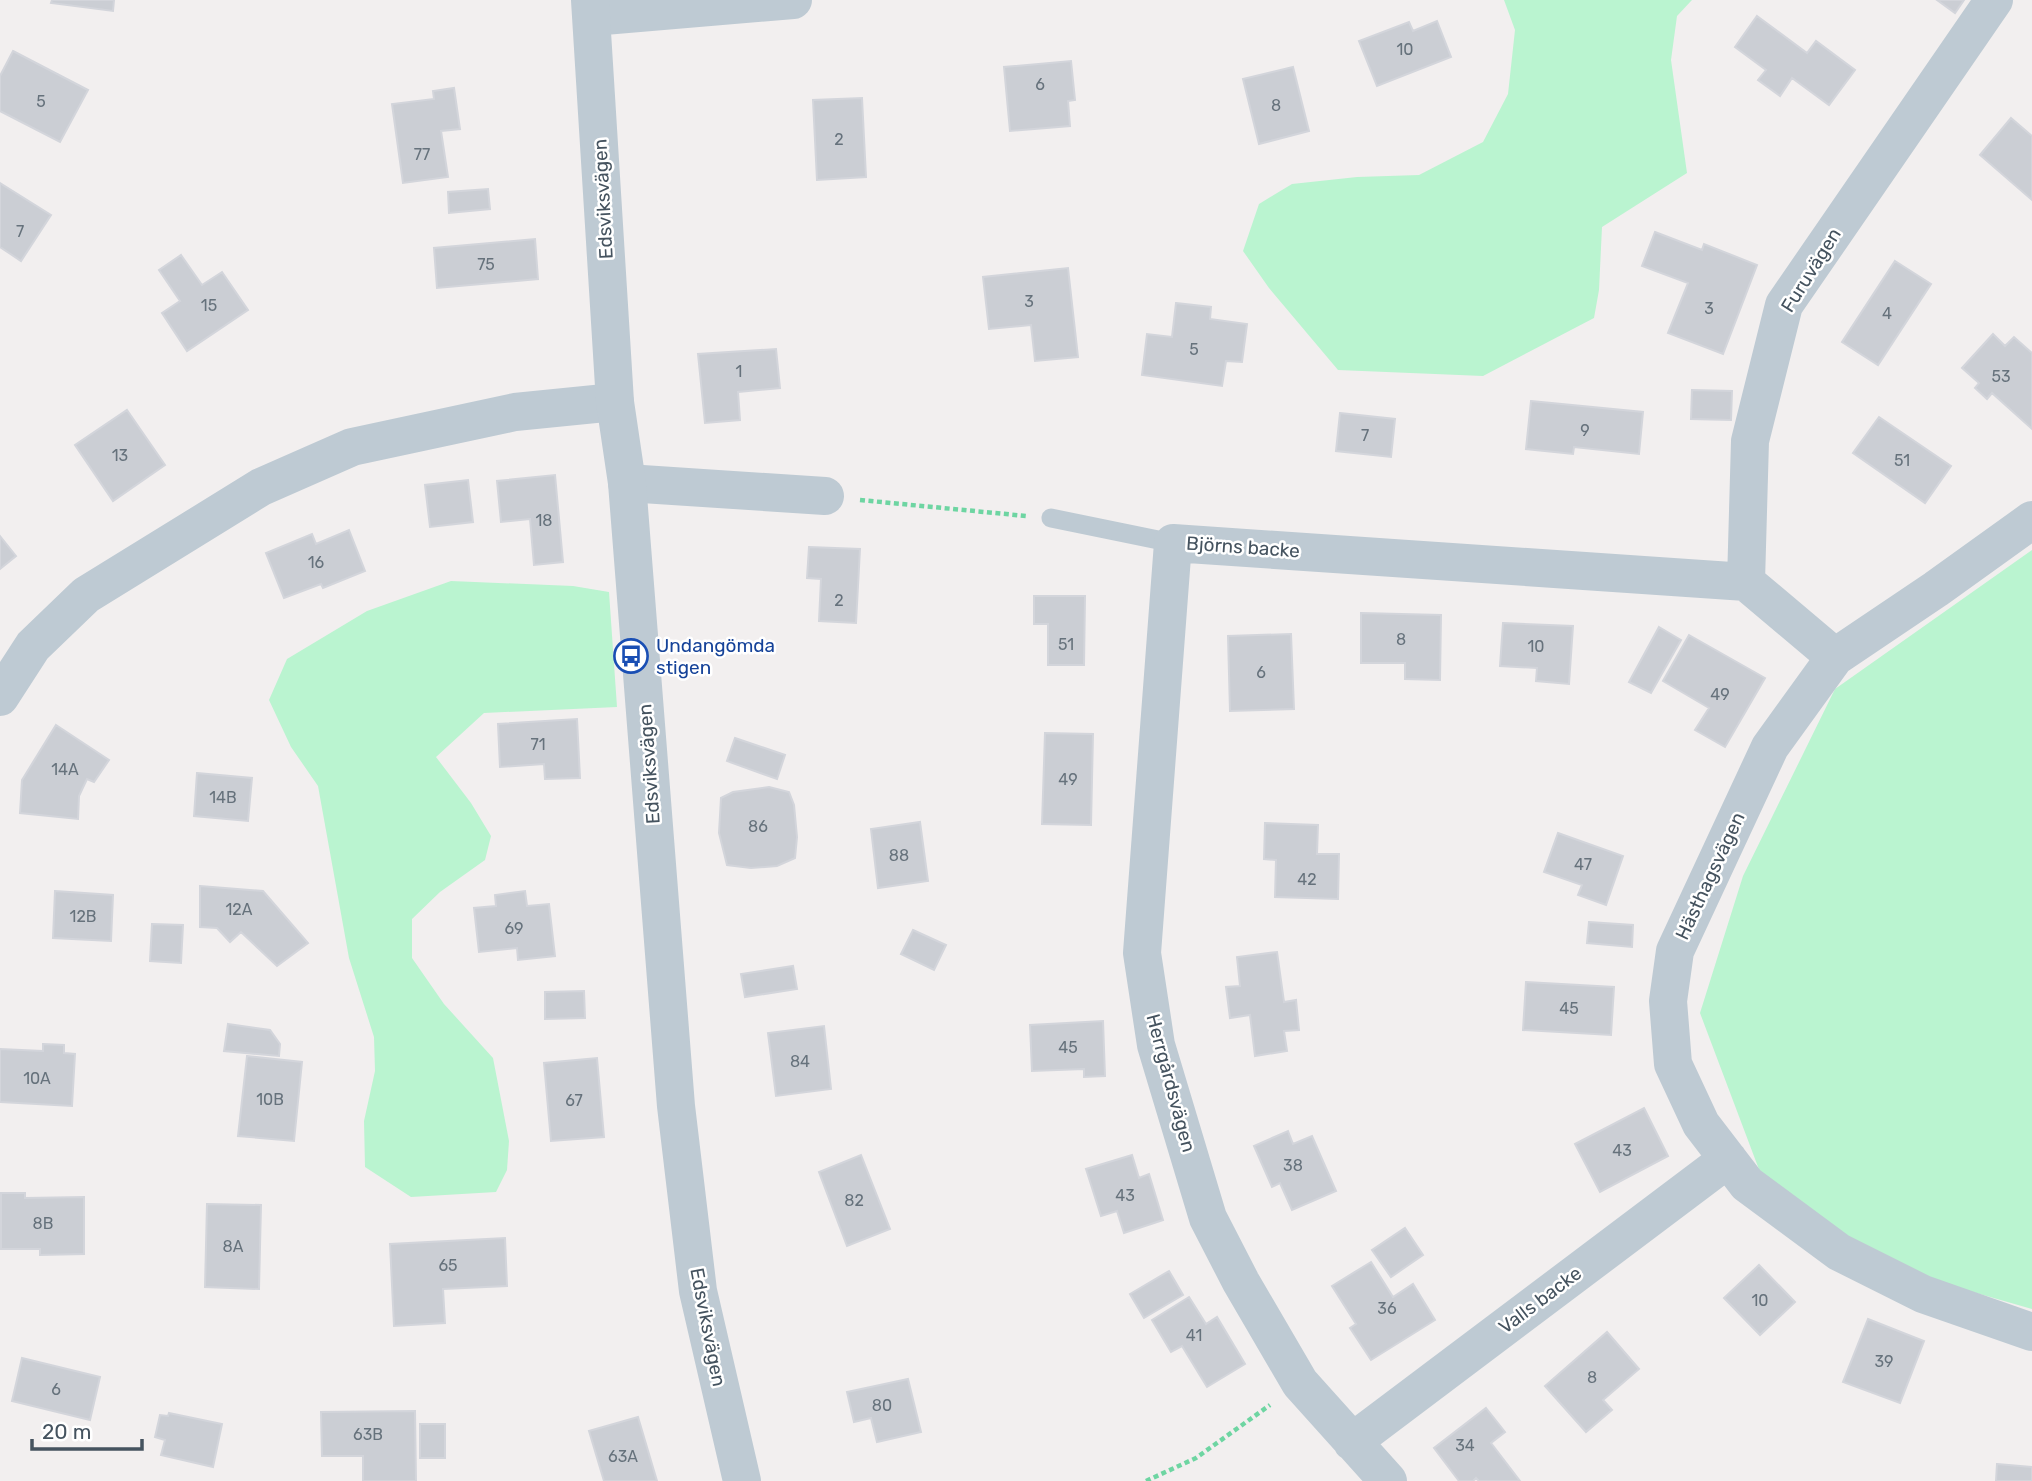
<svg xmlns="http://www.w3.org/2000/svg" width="2032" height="1481" viewBox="0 0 2032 1481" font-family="Rubik,sans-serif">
<rect width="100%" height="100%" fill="#f2efef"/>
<path fill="#baf4d0" d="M1504,0H1692L1677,16L1671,60L1687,173L1602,227L1599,290L1594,318L1483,376L1338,370L1269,288L1243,251L1259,204L1292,184L1357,177L1419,175L1483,142L1508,94L1515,30Z
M2032,550V1309L1875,1264L1766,1188L1700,1013L1743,876L1835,689Z
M451,581L573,586L609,592L617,707L484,713L436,757L471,803L491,836L485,860L440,892L412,919V958L444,1004L493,1058L509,1141L507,1170L496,1192L411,1197L365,1167L364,1121L375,1071L374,1037L349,958L318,786L291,747L269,700L287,659L367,611Z"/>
<path fill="#cbced4" stroke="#d3d5db" stroke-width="2" d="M52,0H114L113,11L51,3Z
M1937,0H1964L1955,13Z
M1757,16L1807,53L1816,41L1855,70L1829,105L1792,78L1780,96L1758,80L1766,70L1735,47Z
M1437,21L1451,57L1377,86L1359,41L1409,22L1413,31Z
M13,51L88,90L60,142L0,111V76Z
M1071,61L1075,100L1068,101L1070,126L1010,131L1004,67Z
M1293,67L1309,131L1259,144L1243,79Z
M454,88L460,129L441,131L448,177L403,183L392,104L434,99L433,91Z
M862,98L866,177L817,180L813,100Z
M2011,118L2032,136V200L1980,155Z
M0,183L51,215L21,261L0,247Z
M488,189L490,209L449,213L448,192Z
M1655,232L1702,250L1704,244L1757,265L1723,354L1668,333L1688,283L1642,266Z
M535,239L538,279L437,288L434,248Z
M181,255L202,285L222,272L248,310L187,351L162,313L180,301L159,270Z
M1895,261L1931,284L1878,365L1842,342Z
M1068,268L1078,357L1035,361L1031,325L989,329L983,277Z
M1176,303L1211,307L1210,319L1247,324L1242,362L1226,361L1222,386L1142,375L1147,334L1172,337Z
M1993,334L2005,346L2014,337L2032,353V429L1992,393L1987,399L1975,388L1979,383L1962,368Z
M776,349L780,388L738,392L740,420L705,423L698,354Z
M1692,390L1732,391L1731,420L1691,419Z
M1531,401L1643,412L1639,454L1574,447L1573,454L1526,449Z
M127,410L165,465L113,501L75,445Z
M1340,413L1395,419L1391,457L1336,451Z
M1879,417L1951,466L1925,503L1853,453Z
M555,475L563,562L534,565L530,519L501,522L497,481Z
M468,480L473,522L430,527L425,485Z
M349,530L365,571L323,588L321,584L284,598L266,553L312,534L316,544Z
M0,536L16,556L0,569Z
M809,547L860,549L856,623L819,621L821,579L807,578Z
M1034,596H1085L1084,665H1048V624H1034Z
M1361,613L1441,615L1440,680L1405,679V663H1361Z
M1503,623L1573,626L1569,684L1536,681L1537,668L1500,666Z
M1659,627L1681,640L1651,693L1629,682Z
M1291,634L1294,709L1230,711L1228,636Z
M1689,635L1765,678L1725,747L1695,730L1709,708L1663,681Z
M577,719L580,778L545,779L544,764L500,767L498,724Z
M56,725L109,760L94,782L87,779L79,796L78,819L20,813L22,780Z
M1045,733L1093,734L1091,825L1042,824Z
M735,738L785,755L777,779L727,761Z
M197,773L252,778L248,821L194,816Z
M769,787L789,792L794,805L797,837L795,858L777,866L751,868L727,865L719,833L721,798L733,792Z
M920,822L928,881L878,888L871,829Z
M1265,823L1318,825L1317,854H1339L1338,899L1275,897L1276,860L1264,859Z
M1558,833L1623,856L1606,905L1578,895L1582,885L1544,872Z
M200,886L263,891L308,943L277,966L241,932L230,942L217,928L200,927Z
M55,891L113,895L111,941L53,938Z
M525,891L527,906L549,904L555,956L518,960L517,948L479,952L474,908L496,906L495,895Z
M1589,922L1633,925L1632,947L1587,943Z
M152,924L183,925L181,963L150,961Z
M913,930L946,945L934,970L901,954Z
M1277,952L1284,1002L1296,1000L1299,1030L1284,1031L1287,1051L1255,1056L1250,1015L1230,1018L1226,987L1240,986L1237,957Z
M793,966L797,989L745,997L741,974Z
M1526,982L1614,987L1611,1035L1523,1030Z
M584,991L585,1018L545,1019V992Z
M1103,1021L1105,1076L1084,1077V1069L1032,1071L1030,1025Z
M228,1024L270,1030L280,1044L279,1056L224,1051Z
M824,1026L831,1089L776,1096L768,1033Z
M43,1044L64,1045V1053L75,1054L72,1106L0,1102V1049L43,1051Z
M247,1056L302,1062L294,1141L238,1136Z
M597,1058L604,1137L551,1141L544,1063Z
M1644,1108L1668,1156L1600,1192L1575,1144Z
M1288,1131L1293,1144L1312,1136L1336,1191L1292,1210L1280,1183L1272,1187L1254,1146Z
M861,1155L890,1229L847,1246L819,1172Z
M1132,1155L1139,1178L1149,1174L1163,1220L1124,1233L1117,1211L1101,1216L1086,1169Z
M1,1193H25V1198L84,1197V1254L40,1255V1249H1Z
M207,1204L261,1205L259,1289L205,1287Z
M1405,1228L1423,1255L1391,1277L1372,1250Z
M505,1238L507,1286L443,1289L445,1323L394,1326L390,1244Z
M1371,1262L1393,1297L1413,1284L1435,1320L1371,1360L1350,1328L1356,1324L1332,1286Z
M1759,1265L1795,1302L1760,1335L1724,1298Z
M1169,1271L1183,1295L1144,1318L1130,1294Z
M1189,1297L1206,1324L1217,1317L1245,1364L1207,1387L1182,1346L1171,1352L1152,1320Z
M1868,1319L1924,1341L1900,1403L1843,1382Z
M1607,1332L1639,1369L1603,1400L1612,1410L1586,1432L1545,1386Z
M22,1358L100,1377L90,1420L12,1401Z
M908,1379L921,1432L877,1442L871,1418L854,1422L847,1392Z
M1486,1408L1505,1432L1491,1443L1520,1481H1479L1476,1478L1473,1481H1459L1434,1448Z
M415,1411L416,1481H363V1456H322L321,1412Z
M169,1413L222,1424L213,1467L161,1455L165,1440L155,1437L160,1415L168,1416Z
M638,1417L657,1481H604L589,1431Z
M420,1424H445V1458H420Z
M1997,1464L2032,1467V1481H1996Z"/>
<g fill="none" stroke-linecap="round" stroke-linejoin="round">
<path stroke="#6ed5a2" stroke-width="4.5" stroke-dasharray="5 3.5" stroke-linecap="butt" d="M860,500L1026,516
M1146,1481L1196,1458L1270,1405"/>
<path stroke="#becad3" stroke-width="19" d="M1051,518L1173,543"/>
<path stroke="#becad3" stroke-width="38" d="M592,17L793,0
M627,483L825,496
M2032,520L1936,589L1835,657L1770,747L1675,951L1668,1001L1673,1064L1701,1124L1747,1184L1839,1252L1923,1294L2032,1332
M1746,582L1750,441L1784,305L1994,0
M0,697L33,646L86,595L261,487L352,447L515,412L615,402
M1352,1442L1728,1159
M1388,1481L1300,1383L1241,1282L1208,1218L1156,1045L1142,953L1173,543L1746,582L1835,657"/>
<path stroke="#becad3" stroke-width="38" d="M590,0L615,402L627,483L676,1106L698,1291L742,1481"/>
</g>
<defs>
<g id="bus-ring" transform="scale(1.75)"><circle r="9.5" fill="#fff" stroke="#1a4fb4" stroke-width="1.5"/><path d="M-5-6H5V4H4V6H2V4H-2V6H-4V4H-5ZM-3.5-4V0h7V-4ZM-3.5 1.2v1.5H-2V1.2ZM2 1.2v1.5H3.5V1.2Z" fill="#1a4fb4"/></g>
</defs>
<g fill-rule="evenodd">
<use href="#bus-ring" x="631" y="656"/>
</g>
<g text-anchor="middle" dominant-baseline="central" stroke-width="5" stroke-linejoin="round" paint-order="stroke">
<g font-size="16" fill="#66727c">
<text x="1405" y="49">10</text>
<text x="1040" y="84">6</text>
<text x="41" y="101">5</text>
<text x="1276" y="105">8</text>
<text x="839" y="139">2</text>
<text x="422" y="154">77</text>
<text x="20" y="231">7</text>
<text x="486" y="264">75</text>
<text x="1029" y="301">3</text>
<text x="209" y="305">15</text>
<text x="1709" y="308">3</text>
<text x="1887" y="313">4</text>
<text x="1194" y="349">5</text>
<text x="739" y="371">1</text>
<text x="2001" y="376">53</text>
<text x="1585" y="430">9</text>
<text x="1365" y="435">7</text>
<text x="120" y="455">13</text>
<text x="1902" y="460">51</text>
<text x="544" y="520">18</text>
<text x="316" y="562">16</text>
<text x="839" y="600">2</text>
<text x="1401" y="639">8</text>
<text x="1066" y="644">51</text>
<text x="1536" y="646">10</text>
<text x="1261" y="672">6</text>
<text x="1720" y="694">49</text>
<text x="538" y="744">71</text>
<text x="65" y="769">14A</text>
<text x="1068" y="779">49</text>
<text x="223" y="797">14B</text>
<text x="758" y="826">86</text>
<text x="899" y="855">88</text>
<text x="1583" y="864">47</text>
<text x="1307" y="879">42</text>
<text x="239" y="909">12A</text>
<text x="83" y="916">12B</text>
<text x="514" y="928">69</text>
<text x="1569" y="1008">45</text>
<text x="1068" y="1047">45</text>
<text x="800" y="1061">84</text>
<text x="37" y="1078">10A</text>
<text x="270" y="1099">10B</text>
<text x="574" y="1100">67</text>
<text x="1622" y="1150">43</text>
<text x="1293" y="1165">38</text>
<text x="1125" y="1195">43</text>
<text x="854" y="1200">82</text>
<text x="43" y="1223">8B</text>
<text x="233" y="1246">8A</text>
<text x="448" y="1265">65</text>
<text x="1760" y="1300">10</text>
<text x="1387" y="1308">36</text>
<text x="1194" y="1335">41</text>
<text x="1884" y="1361">39</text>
<text x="1592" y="1377">8</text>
<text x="56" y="1389">6</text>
<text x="882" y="1405">80</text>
<text x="368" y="1434">63B</text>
<text x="1465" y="1445">34</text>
<text x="623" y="1456">63A</text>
</g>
<g font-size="19" fill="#45535f" stroke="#fff">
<text transform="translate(603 199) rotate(-93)">Edsviksvägen</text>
<text transform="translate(1811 270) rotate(-58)">Furuvägen</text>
<text transform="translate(1243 547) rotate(4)">Björns backe</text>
<text transform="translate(649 764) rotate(-94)">Edsviksvägen</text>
<text transform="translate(1710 876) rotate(-65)">Hästhagsvägen</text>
<text transform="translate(1171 1083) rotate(75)">Herrgårdsvägen</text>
<text transform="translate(1540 1300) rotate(-37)">Valls backe</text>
<text transform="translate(708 1327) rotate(79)">Edsviksvägen</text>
</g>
<g font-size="19" fill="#164399" stroke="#fff" text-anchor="start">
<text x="656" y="645">Undangömda<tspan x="656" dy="22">stigen</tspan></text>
</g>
</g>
<path d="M32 1439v10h110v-10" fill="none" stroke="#45535f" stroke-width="3.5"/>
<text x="42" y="1439" font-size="21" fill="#45535f" stroke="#ffffff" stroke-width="5" paint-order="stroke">20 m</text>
</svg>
